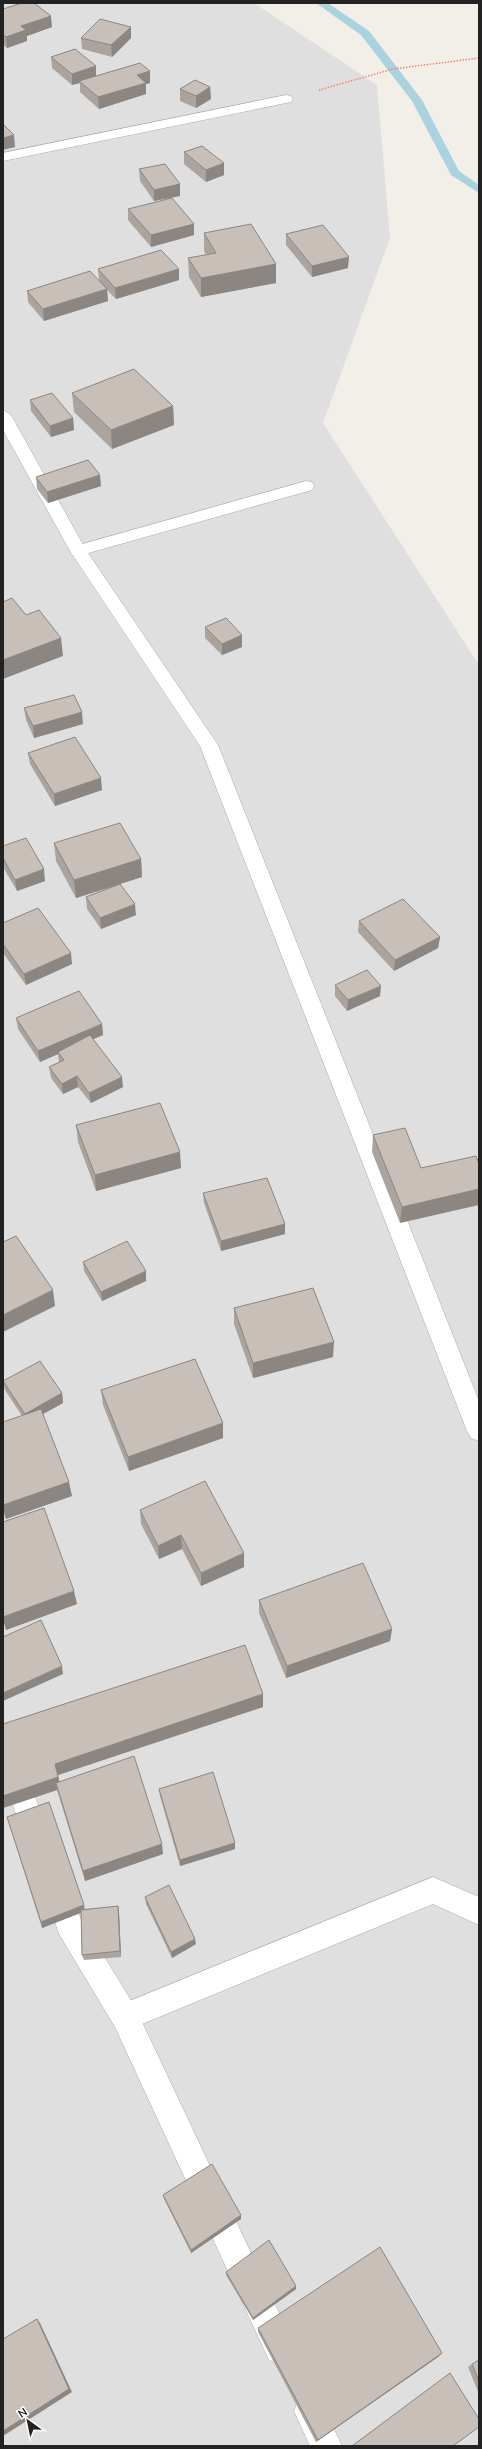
<svg xmlns="http://www.w3.org/2000/svg" width="482" height="2449" viewBox="0 0 482 2449" font-family="'Nunito Sans',sans-serif">
<rect width="100%" height="100%" fill="#f2efe9"/>
<path fill="#e0dfdf" d="M3,3H254L377,85L390,238L323,423L479,665V2446H3Z"/>
<g fill="none" stroke-linecap="round" stroke-linejoin="round">
<path fill="#aad3df" fill-rule="evenodd" d="M316,3H328L369,31L422,100L459,171L479,185V193L451,175L412,101L361,35Z"/>
<g stroke="#a9a9a9" stroke-width="1">
<path id="service" d="M286,95L291,96L293,99L291,102L3,161V153Z
M306,481L312,482L314,486L312,490L78,556L72,555L70,551L72,547Z
M433,1877L479,1897V1925L433,1904L125,2031L115,2027L111,2017L115,2007Z"/>
</g>
<g stroke="#a9a9a9" stroke-width="1">
<path id="minor" d="M3,410L11,415L86,550L218,745L479,1401V1441L471,1438L467,1431L200,746L70,551L3,430Z"/>
</g>
<g stroke="#a9a9a9" stroke-width="1">
<path id="tertiary" d="M3,1733L12,1737L51,1838L47,1847L38,1851L29,1847L3,1780Z
M57,1876L67,1879L80,1917L135,2007L291,2338L295,2349L291,2360L280,2364L269,2360L115,2027L59,1934L44,1889L47,1879Z
M309,2396L320,2400L342,2446H310L294,2411L298,2400Z"/>
</g>
<path stroke="#fa8072" stroke-width="1.5" stroke-dasharray="1.5 1.5" stroke-linecap="butt" d="M319,90L393,69L479,58"/>
<use href="#service" fill="#fff" fill-rule="evenodd"/>
<use href="#minor" fill="#fff" fill-rule="evenodd"/>
<use href="#tertiary" fill="#fff" fill-rule="evenodd"/>
</g>
<path fill="#aba49e" d="M3,9L52,27L27,36V41L7,48L3,45Z
M131,27V38L112,57L82,49L81,38Z
M51,57L96,76L150,83L146,84V94L99,109L80,92V83L72,85L52,68Z
M210,87L211,99L196,108L180,101V89Z
M184,152L224,163V175L206,182L184,164Z
M139,169L180,184V196L154,201L140,181Z
M128,209L194,224V235L151,247L128,220Z
M204,233L276,283L201,297L189,277L188,258L206,255L204,251Z
M286,234L348,268L312,277L286,245Z
M98,269H179V280L116,299L107,290L108,301L44,321L28,302L27,291L99,280Z
M72,393L173,406L174,425L112,449L74,412Z
M30,400L73,418L74,430L51,437L31,411Z
M36,477L101,486L48,503L37,489Z
M205,627L242,647L222,655L205,638Z
M24,708L83,724L34,738L26,720Z
M28,753L102,790L55,806L30,764Z
M54,843L141,859L142,877L120,884L136,915L101,929L87,909L86,897L115,886L76,898L56,861Z
M3,846L45,881L17,891L3,867Z
M359,921L440,937L438,948L394,971L358,932Z
M3,923L72,964L26,985L3,953Z
M335,985L380,996L347,1011L335,996Z
M16,1018L102,1024L103,1035L93,1039L123,1087L91,1103L78,1087L63,1094L51,1078L49,1067L59,1062L58,1054L40,1062L18,1029Z
M76,1125L181,1168L96,1191L78,1142Z
M373,1135L421,1168L400,1223L372,1152Z
M203,1193L285,1234L221,1251L204,1203Z
M83,1262L146,1281L102,1301L84,1271Z
M234,1308L333,1357L253,1378L234,1324Z
M3,1381L62,1393L63,1403L42,1414L72,1496L6,1519L3,1512V1422L22,1416L5,1390Z
M101,1390L223,1423V1438L129,1471L103,1405Z
M140,1510L244,1567L201,1586L182,1549L159,1559L141,1524Z
M3,1522L77,1604L6,1630L3,1620Z
M259,1600L392,1629L390,1641L286,1678L259,1613Z
M263,1707L58,1775L59,1781L163,1854L85,1881L57,1790L3,1808V1724Z
M159,1789L235,1843V1849L180,1866L160,1796Z
M7,1817L85,1909L118,1906L119,1912L121,1957L84,1960L82,1955L81,1913L42,1928Z
M145,1897L196,1944L172,1958L146,1904Z
M163,2195L241,2219L191,2253L164,2199Z
M226,2272L296,2286V2289L253,2320L226,2275Z
M258,2328L442,2353L438,2357L316,2442L258,2332Z
M479,2360V2394L468,2367L472,2364Z"/>
<path fill="#8b8681" d="M51,16L52,27L27,36V41L7,48L6,37L21,26Z
M131,27V38L112,57L111,45Z
M96,66V77L79,81L80,83L72,85V74Z
M150,71V83L146,84V94L99,109L98,97L137,75Z
M210,87L211,99L196,108V96Z
M14,135L15,147L3,150V138Z
M224,163V175L206,182V170Z
M180,184V196L154,201V190Z
M194,224V235L151,247V235Z
M349,257L348,268L312,277V266Z
M276,264V283L201,297V278Z
M179,269V280L116,299L115,288Z
M107,289L108,301L44,321L43,309Z
M173,406L174,425L112,449L111,430Z
M73,418L74,430L51,437L50,426Z
M100,475L101,486L48,503L47,492Z
M242,635V647L222,655V644Z
M61,638L63,656L3,679V660Z
M82,712L83,724L34,738L33,726Z
M101,778L102,790L55,806L54,794Z
M141,859L142,877L76,898L74,880Z
M44,869L45,881L17,891L15,880Z
M135,904L136,915L101,929L100,918Z
M440,937L438,948L394,971L395,960Z
M71,953L72,964L26,985L24,974Z
M381,986L380,996L347,1011L348,1000Z
M102,1024L103,1035L59,1054L58,1052V1054L40,1062L38,1051Z
M77,1076L78,1087L63,1094L62,1084Z
M122,1077L123,1087L91,1103L89,1093Z
M180,1152L181,1168L96,1191L95,1175Z
M479,1189V1205L400,1223L402,1207Z
M285,1224V1234L221,1251V1241Z
M146,1271V1281L102,1301L101,1292Z
M53,1290L55,1306L3,1332V1315Z
M334,1342L333,1357L253,1378V1363Z
M62,1393L63,1403L27,1423L25,1414Z
M223,1423V1438L129,1471L128,1457Z
M69,1482L72,1496L6,1519L3,1505Z
M181,1535L182,1549L159,1559L158,1546Z
M244,1553V1567L201,1586V1573Z
M74,1591L77,1604L6,1630L3,1617Z
M392,1629L390,1641L286,1678L287,1666Z
M62,1666L63,1674L3,1701V1693Z
M263,1694V1707L58,1775L61,1789L56,1783L57,1790L3,1808V1796L55,1764Z
M235,1843V1849L180,1866V1860Z
M162,1844L163,1854L85,1881L83,1871Z
M84,1905L85,1911L42,1928L41,1922Z
M118,1906L119,1912L121,1957L120,1951Z
M195,1939L196,1944L172,1958L171,1952Z
M241,2215V2219L191,2253V2250Z
M296,2286V2289L253,2320V2318Z
M37,2319L40,2323L72,2392L3,2436V2431Z
M442,2353L438,2357L316,2442L318,2440Z"/>
<path fill="#c7bfb8" stroke="#8b8681" d="M22,3H34L51,16L21,26L26,30L6,37L3,34V9Z
M100,19L131,27L111,45L81,38Z
M75,49L96,66L72,74L51,57Z
M140,63L150,71L137,75L146,83L98,97L79,81Z
M195,80L210,87L196,96L180,89Z
M3,124L14,135L3,138Z
M202,146L224,163L206,170L184,152Z
M165,164L180,184L154,190L139,169Z
M172,198L194,224L151,235L128,209Z
M251,224L276,264L201,278L188,258L216,253L204,233Z
M323,225L349,257L312,266L286,234Z
M161,250L179,269L115,288L98,269Z
M90,271L107,289L43,309L27,291Z
M134,369L173,406L111,430L72,393Z
M52,393L73,418L50,426L30,400Z
M88,460L100,475L47,492L36,477Z
M12,598L26,615L39,610L61,638L3,660V602Z
M226,618L242,635L222,644L205,627Z
M74,695L82,712L33,726L24,708Z
M75,737L101,778L54,794L28,753Z
M120,823L141,859L74,880L54,843Z
M26,838L44,869L15,880L3,858V846Z
M120,884L135,904L100,918L86,897Z
M403,899L440,937L395,960L359,921Z
M38,908L71,953L24,974L3,944V923Z
M367,970L381,986L348,1000L335,985Z
M79,991L102,1024L38,1051L16,1018Z
M90,1035L122,1077L89,1093L77,1076L62,1084L49,1067L64,1060L58,1052Z
M160,1103L180,1152L95,1175L76,1125Z
M405,1128L421,1168L476,1156L479,1164V1189L402,1207L373,1135Z
M267,1178L285,1224L221,1241L203,1193Z
M16,1236L53,1290L3,1315V1242Z
M127,1241L146,1271L101,1292L83,1262Z
M313,1288L334,1342L253,1363L234,1308Z
M195,1359L223,1423L128,1457L101,1390Z
M40,1361L62,1393L25,1414L3,1381Z
M41,1409L69,1482L3,1505V1422Z
M205,1481L244,1553L201,1573L181,1535L158,1546L140,1510Z
M44,1508L74,1591L3,1617V1522Z
M363,1563L392,1629L287,1666L259,1600Z
M41,1620L62,1666L3,1693V1637Z
M245,1645L263,1694L55,1764L58,1777L3,1796V1724Z
M134,1756L162,1844L83,1871L56,1783Z
M213,1772L235,1843L180,1860L159,1789Z
M49,1802L84,1905L41,1922L7,1817Z
M169,1885L195,1939L171,1952L145,1897Z
M118,1906L120,1951L82,1955L81,1910Z
M212,2164L241,2215L191,2250L163,2195Z
M269,2240L296,2286L253,2318L226,2272Z
M380,2247L442,2353L318,2440L258,2328Z
M37,2319L69,2389L3,2431V2339Z
M479,2360V2381L472,2364Z
M450,2373L479,2419V2427L453,2446H352Z"/>
<rect width="482" height="2449" fill="none" stroke="#222222" stroke-width="8"/>
<g transform="translate(28 2421) rotate(327)" stroke="#ffffff" stroke-width="3" paint-order="stroke">
<path d="M0-3L7 15L0 10L-7 15Z" fill="#222222"/>
<text y="-6" font-size="11" font-weight="bold" text-anchor="middle" fill="#222222">N</text>
</g>
</svg>
